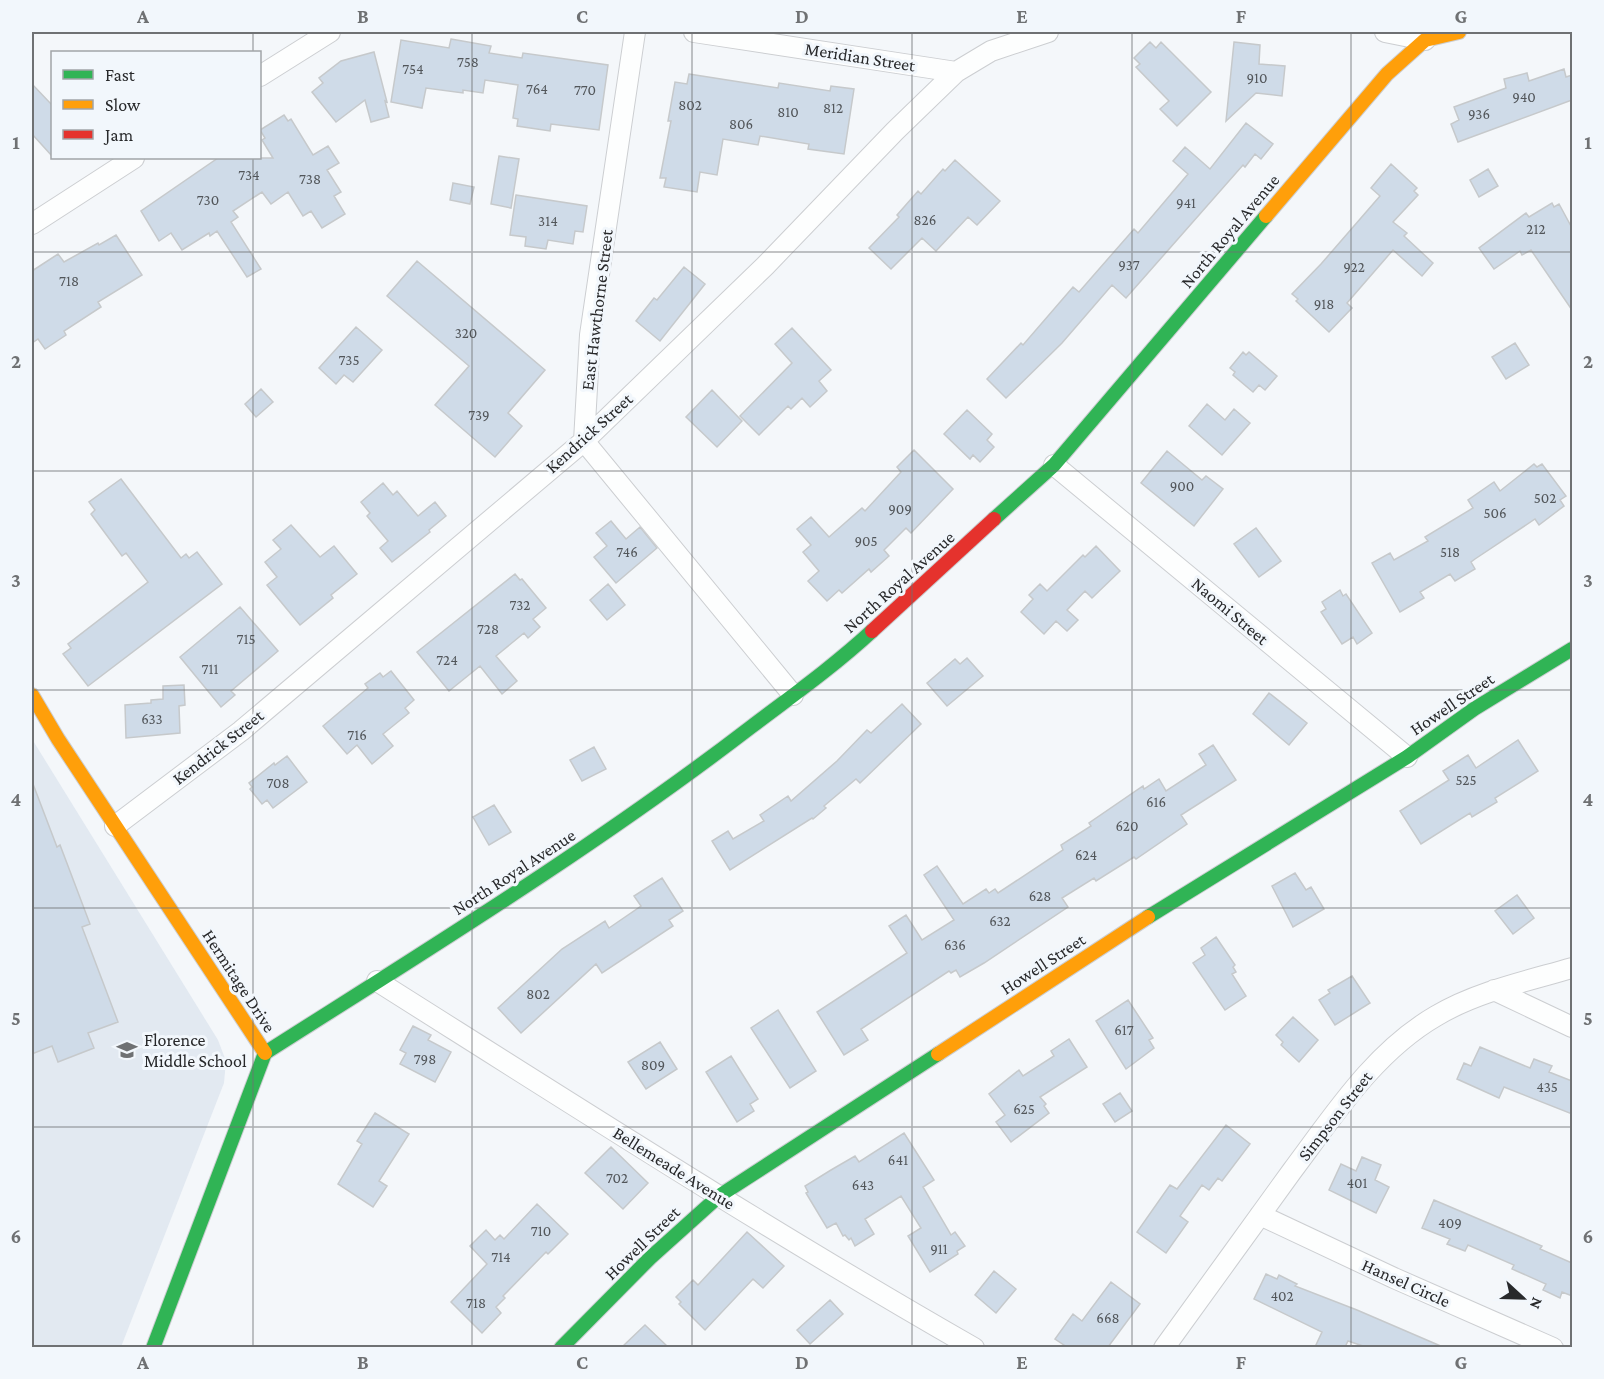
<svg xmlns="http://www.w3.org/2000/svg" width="1604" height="1379" viewBox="0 0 1604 1379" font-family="'Crimson Pro',serif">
<rect width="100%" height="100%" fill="#f4f7fa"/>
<path fill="#e2e9f1" d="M32,739L218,1040L226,1061L224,1083L121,1347H32Z"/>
<path fill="#cfdbe8" stroke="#c6c9cb" stroke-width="1.5" d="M451,39L491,46L489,53L522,58L523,53L608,65L599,130L551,124L550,131L517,126L518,119L513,118L518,85L485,80L483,93L463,90V93L426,88L422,108L391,102L401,40L449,48Z
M1150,42L1156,48L1161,42L1211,92L1177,126L1160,109L1169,101L1136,67L1140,64L1134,58Z
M1234,42L1260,45L1259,64L1285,66L1282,96L1256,93L1226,121Z
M374,52L387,102L385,101L389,117L371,122L365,100L336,122L312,92L323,83L319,78L341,61Z
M1564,69L1566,77L1572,75V100L1458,142L1451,124L1459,120L1454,107L1506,88L1504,79L1527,73L1529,81Z
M689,74L778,88L779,83L830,91L831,86L854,89L844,154L808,149L809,144L760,136L758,145L723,139L717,175L700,172L697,192L664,187L666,178H660L671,121H668L675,82L687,84Z
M32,84L52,105V156L32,134Z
M284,115L288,121L291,119L313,155L328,146L339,163L327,170L341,192L334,196L345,214L322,228L311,211L303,216L288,192L271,204L262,192L233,211L238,217L231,222L261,269L247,277L217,231L210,236L209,233L182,250L171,233L159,241L141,211L218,158H273L262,140L265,138L260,130Z
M1246,123L1273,144L1261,159L1255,154L1245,167L1243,165L1126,298L1112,285L1062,343L1006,398L987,379L1021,343L1023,345L1073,287L1079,292L1134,229L1138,233L1188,174L1173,161L1185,147L1210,169Z
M499,156L519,159L511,208L491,204Z
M955,160L1000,201L977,225L968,217L936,251L922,238L891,269L869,248L899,217L897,215L918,191L921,194L943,169L945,171Z
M1391,164L1417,188L1414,191L1418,195L1393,222L1407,233L1404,236L1433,263L1422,276L1393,250L1347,303L1352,308L1329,332L1296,301L1298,299L1292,294L1321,264L1380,196L1371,188Z
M1488,169L1498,186L1479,197L1470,180Z
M453,183L474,187L470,204L450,200Z
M516,195L587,206L583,232L575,231L573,244L548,240L546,249L525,246L526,237L510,235Z
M1552,203L1554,207L1559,204L1572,228V310L1531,250L1522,255L1520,251L1494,269L1479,248L1526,213L1529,217Z
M116,235L142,275L98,302L101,307L64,331L66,335L45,349L38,339L32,343V271L58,254L64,262L98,243L99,245Z
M417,261L545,370L508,413L522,426L495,457L435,405L469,366L387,296Z
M684,267L705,284L660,341L636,321L654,298L657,300Z
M356,327L382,350L353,382L344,375L336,384L319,368Z
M792,328L831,370L819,381L827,391L810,407L802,398L791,409L788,406L759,435L740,416L792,363L775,344Z
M1515,343L1529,365L1506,379L1492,357Z
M1243,352L1246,355L1249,352L1277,376L1265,390L1259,385L1253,392L1233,375L1235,372L1230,368Z
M261,389L273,402L256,417L245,404Z
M712,390L742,421L717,447L686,417Z
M1207,404L1225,420L1234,409L1250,423L1222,455L1189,426Z
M967,410L992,434L987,440L994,447L980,462L973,455L970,459L944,434Z
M914,450L953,489L911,533L906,528L884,550L889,556L871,572L869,569L842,593L839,590L827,601L808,581L819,571L803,552L811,545L797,529L811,517L829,537L862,508L865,511L901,472L897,467Z
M1167,451L1202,480L1206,476L1223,489L1194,526L1141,483Z
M1534,464L1537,467L1542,464L1566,496L1560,500L1564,506L1539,525L1535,519L1475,559L1471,562L1475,569L1455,581L1450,574L1420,592L1424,598L1400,612L1372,563L1390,553L1394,560L1428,541L1425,537L1473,508L1468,500L1494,482L1500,491Z
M121,479L181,558L186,554L189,558L197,552L222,584L88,686L63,654L71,648L68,644L148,582L126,553L122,556L91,514L95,510L89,502Z
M383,483L393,495L397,491L418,516L435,502L446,516L429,530L430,532L392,562L380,548L388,541L367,516L370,513L361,502Z
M611,521L626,539L640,527L657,548L616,583L594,557L607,546L596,533Z
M291,525L320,557L334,546L357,574L331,595L333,598L300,625L267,585L277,577L265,562L281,549L273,540Z
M1256,528L1281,561L1259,577L1234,544Z
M1096,546L1120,571L1092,598L1085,591L1067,610L1078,620L1067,631L1056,621L1044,634L1021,612L1033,599L1029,595L1040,584L1047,591L1083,555L1085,557Z
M515,574L520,580L522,579L546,608L533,619L540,627L528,638L524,633L496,656L517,681L502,694L480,666L449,691L417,652Z
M608,584L625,605L607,620L590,600Z
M1340,590L1343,596L1346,594L1372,633L1357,644L1353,637L1342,644L1321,612L1326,609L1322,602Z
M240,607L278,651L231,691L235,695L221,707L180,657Z
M967,658L983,676L947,706L927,683L955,659L960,664Z
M391,671L414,700L405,708L409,713L383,734L393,746L372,764L357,745L347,754L323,726L368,688L365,684L380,673L383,677Z
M184,685L185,705L179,706L180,733L126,738L125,705L151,703V700L163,699V686Z
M1269,693L1307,723L1289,745L1253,714Z
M902,704L921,724L860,783L856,779L824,806L826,808L813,819L812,818L730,870L712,841L728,831L733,839L764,821L760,815L788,796L791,801L837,761L867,730L871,733Z
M1518,740L1538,771L1495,798L1497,802L1472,817L1470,813L1421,844L1400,811L1449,780L1443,771L1468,755L1476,768Z
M1213,745L1236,780L1181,815L1187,824L1136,859L1134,857L1096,881L1094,878L1062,898L1068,907L984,963L960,977L956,970L951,973L949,971L861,1029L868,1040L844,1055L817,1012L907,953L889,926L906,915L922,940L954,920L924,875L937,866L963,904L986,889L989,893L995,889L998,893L1063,850L1061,845L1091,826L1089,823L1143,786L1144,789L1159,779L1166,791L1206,765L1199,754Z
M594,747L606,769L582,781L570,760Z
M287,756L307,782L273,808L267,800L262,804L250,789L252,787L249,783L274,763L275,765Z
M32,784H33L57,847L60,845L90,924L82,927L118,1022L88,1033L94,1048L58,1062L52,1046L32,1054Z
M494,805L511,832L489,845L473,817Z
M1295,873L1306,890L1311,887L1324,909L1293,927L1272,886Z
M662,878L683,911L669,920L673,926L602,973L596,964L521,1033L498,1008L562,949L605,921L609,928L641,906L634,896Z
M1517,895L1534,918L1513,934L1495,911Z
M1216,937L1235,965L1233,967L1236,972L1232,974L1246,996L1225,1010L1193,963L1205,955L1201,948Z
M1352,976L1370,1003L1335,1025L1319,1000L1330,993L1328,990Z
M1128,1000L1153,1038L1149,1040L1154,1048L1126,1069L1096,1021Z
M778,1010L816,1071L790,1088L751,1028Z
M1293,1017L1318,1040L1299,1062L1281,1045L1283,1042L1276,1035Z
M413,1026L431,1035L428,1040L451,1052L435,1082L400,1064L406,1053L400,1050Z
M1069,1039L1087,1067L1040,1097L1046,1104L1044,1106L1049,1113L1011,1142L996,1122L1005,1115L989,1094L1019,1070L1023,1076L1054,1056L1051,1051Z
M660,1042L677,1069L646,1089L628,1062Z
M1480,1047L1530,1068L1534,1059L1552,1066L1549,1072L1572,1081V1114L1504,1087L1499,1098L1457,1079L1464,1063L1471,1066Z
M731,1056L758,1099L750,1104L754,1111L737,1122L706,1072Z
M1120,1093L1132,1111L1115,1122L1103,1104Z
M375,1113L409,1134L379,1181L387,1186L373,1207L338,1184L362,1144L357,1141Z
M1226,1125L1250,1144L1222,1181L1218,1178L1209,1190L1202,1185L1180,1216L1188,1222L1166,1253L1137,1232L1170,1185L1177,1189Z
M904,1133L934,1180L923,1187L951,1235L955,1232L965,1246L957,1251L958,1254L930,1272L908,1236L921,1228L901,1196L865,1219L874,1234L855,1246L851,1238L849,1240L845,1235L843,1236L836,1223L827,1228L806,1193L808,1192L805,1186L831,1170L855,1156L859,1162Z
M611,1147L648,1183L623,1209L585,1173Z
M1362,1157L1381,1165L1375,1180L1389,1187L1376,1213L1329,1190L1341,1164L1356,1171Z
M1434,1200L1542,1246L1540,1249L1572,1263V1296L1562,1292L1560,1298L1543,1290L1546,1284L1512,1269L1514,1265L1468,1245L1465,1251L1447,1244L1450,1239L1422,1228Z
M537,1204L568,1234L548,1254L546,1252L503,1296L505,1298L496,1307L501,1313L482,1333L451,1302L487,1264L470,1246L486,1230L495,1240L500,1235L504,1239Z
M747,1232L784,1266L763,1288L753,1279L705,1330L679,1304L681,1302L676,1297L693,1280L698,1285Z
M994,1271L1016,1289L996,1313L975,1295Z
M1266,1274L1277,1279L1279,1275L1297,1284L1295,1286L1357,1310L1443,1347H1366L1348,1341L1345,1347H1315L1322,1332L1254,1299Z
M1111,1282L1140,1304L1108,1347H1067L1055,1339L1073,1314L1082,1321Z
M830,1300L843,1314L810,1344L797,1330Z
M645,1325L668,1347H622Z"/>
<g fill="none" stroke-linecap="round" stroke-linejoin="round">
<g stroke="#ccced1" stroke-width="22">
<path id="street" d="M635,32L590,335L584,441L793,695
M694,32L956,72
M1385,32L1425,40
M260,76L330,32
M32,224L134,158
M1054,465L1407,757
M115,826L241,731L584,441L765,266L895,131L956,72L991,51L1048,32
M377,981C575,1106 771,1232 974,1348
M1494,990L1572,1027
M1260,1215L1394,1278L1553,1348
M1164,1348C1207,1289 1249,1230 1292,1171C1334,1115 1374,1052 1436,1016C1476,992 1527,981 1572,968"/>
</g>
<g stroke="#ccced1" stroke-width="16">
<path id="fast" d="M994,519L1054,465L1266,216
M1148,917L1407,757L1474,709L1572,649
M265,1053C430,948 596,846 751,727C792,696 834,666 872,631
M153,1348L265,1053
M561,1348L650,1258L719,1196L938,1054"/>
</g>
<g stroke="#ccced1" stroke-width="16">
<path id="slow" d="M1266,216L1387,74L1425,40L1459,32
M32,695L58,739L265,1053
M938,1054L1148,917"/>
</g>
<g stroke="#ccced1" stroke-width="16">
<path id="jam" d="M872,631L994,519"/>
</g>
<use href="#street" stroke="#fdfefe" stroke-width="20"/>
<use href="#fast" stroke="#30b455" stroke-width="14"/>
<use href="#slow" stroke="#ff9f0a" stroke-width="14"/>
<use href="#jam" stroke="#e5322d" stroke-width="14"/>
</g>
<path fill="none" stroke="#6f7173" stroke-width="1.5" stroke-opacity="0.55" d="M253,32V52M472,32V1348M692,32V1348M912,32V1348M1132,32V1348M1351,32V1348M253,158V1348M32,252H1572M32,471H1572M32,690H1572M32,908H1572M32,1127H1572"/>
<defs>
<g id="school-bare" transform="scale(1.62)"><path d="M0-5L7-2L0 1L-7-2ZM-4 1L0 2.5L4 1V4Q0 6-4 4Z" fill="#6f7173" stroke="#f2f7fc" stroke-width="2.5" paint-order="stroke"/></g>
</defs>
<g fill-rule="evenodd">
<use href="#school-bare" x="127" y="1050"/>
</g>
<g text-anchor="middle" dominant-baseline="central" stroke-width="6" stroke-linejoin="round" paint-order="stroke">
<g font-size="15" fill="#52565a">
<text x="468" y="62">758</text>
<text x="413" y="69">754</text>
<text x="1257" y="78">910</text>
<text x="537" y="89">764</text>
<text x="585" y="90">770</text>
<text x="1524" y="97">940</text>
<text x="690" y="105">802</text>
<text x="833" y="108">812</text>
<text x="788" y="112">810</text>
<text x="1479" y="114">936</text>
<text x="741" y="124">806</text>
<text x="249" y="175">734</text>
<text x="310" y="179">738</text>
<text x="208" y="200">730</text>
<text x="1186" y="203">941</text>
<text x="925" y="220">826</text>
<text x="548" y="221">314</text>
<text x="1536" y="229">212</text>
<text x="1129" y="265">937</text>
<text x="1354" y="267">922</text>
<text x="69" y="281">718</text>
<text x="1324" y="304">918</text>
<text x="466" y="333">320</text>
<text x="349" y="360">735</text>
<text x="479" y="415">739</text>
<text x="1182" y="486">900</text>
<text x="1545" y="498">502</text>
<text x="900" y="509">909</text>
<text x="1495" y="513">506</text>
<text x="866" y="541">905</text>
<text x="627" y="552">746</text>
<text x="1450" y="552">518</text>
<text x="520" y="605">732</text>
<text x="488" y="629">728</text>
<text x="246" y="639">715</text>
<text x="447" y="660">724</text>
<text x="210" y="669">711</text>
<text x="152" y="719">633</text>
<text x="357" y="735">716</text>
<text x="1466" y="780">525</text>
<text x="278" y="783">708</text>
<text x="1156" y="802">616</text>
<text x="1127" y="826">620</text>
<text x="1086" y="855">624</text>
<text x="1040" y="896">628</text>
<text x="1000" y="921">632</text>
<text x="955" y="945">636</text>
<text x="538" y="994">802</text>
<text x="1124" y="1030">617</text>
<text x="425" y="1059">798</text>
<text x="653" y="1065">809</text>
<text x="1547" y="1087">435</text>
<text x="1024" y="1109">625</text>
<text x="898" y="1160">641</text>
<text x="617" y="1178">702</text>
<text x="1357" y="1183">401</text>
<text x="863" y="1185">643</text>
<text x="1450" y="1223">409</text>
<text x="541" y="1231">710</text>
<text x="939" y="1249">911</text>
<text x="501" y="1257">714</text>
<text x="1282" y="1296">402</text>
<text x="476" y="1303">718</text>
<text x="1108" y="1318">668</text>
</g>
<g font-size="18" fill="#28292b" stroke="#f2f7fc">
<text transform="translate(860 57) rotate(9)">Meridian Street</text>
<text transform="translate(1230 231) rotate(-50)">North Royal Avenue</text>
<text transform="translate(597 310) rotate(-83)">East Hawthorne Street</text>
<text transform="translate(589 433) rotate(-42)">Kendrick Street</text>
<text transform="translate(899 582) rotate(-42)">North Royal Avenue</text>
<text transform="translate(1230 611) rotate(40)">Naomi Street</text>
<text transform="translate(1452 704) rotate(-34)">Howell Street</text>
<text transform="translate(218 747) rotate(-38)">Kendrick Street</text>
<text transform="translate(514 872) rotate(-33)">North Royal Avenue</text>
<text transform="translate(1043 964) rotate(-33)">Howell Street</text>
<text transform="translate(239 981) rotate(57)">Hermitage Drive</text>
<text transform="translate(1335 1116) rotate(-52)">Simpson Street</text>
<text transform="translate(674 1168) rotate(32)">Bellemeade Avenue</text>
<text transform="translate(642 1243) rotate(-44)">Howell Street</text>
<text transform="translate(1406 1283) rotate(24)">Hansel Circle</text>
</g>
<g font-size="18" fill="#28292b" stroke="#f2f7fc" text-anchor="start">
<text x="144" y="1040">Florence<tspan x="144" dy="21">Middle School</tspan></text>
</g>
</g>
<rect width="1604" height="1379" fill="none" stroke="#f2f7fc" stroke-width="66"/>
<rect x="51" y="51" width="210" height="108" fill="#f2f7fc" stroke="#a1a5a8" stroke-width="1.5"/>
<rect x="63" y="70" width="30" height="9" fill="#30b455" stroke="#a1a5a8" stroke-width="1.5"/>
<text x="105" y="81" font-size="18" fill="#28292b">Fast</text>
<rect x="63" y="100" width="30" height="9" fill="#ff9f0a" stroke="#a1a5a8" stroke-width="1.5"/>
<text x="105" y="111" font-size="18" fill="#28292b">Slow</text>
<rect x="63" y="130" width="30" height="9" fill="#e5322d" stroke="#a1a5a8" stroke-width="1.5"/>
<text x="105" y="141" font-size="18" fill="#28292b">Jam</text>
<g transform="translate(1523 1298) rotate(112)" stroke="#f2f7fc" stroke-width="4.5" paint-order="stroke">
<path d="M0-4.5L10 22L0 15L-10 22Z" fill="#28292b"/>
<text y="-9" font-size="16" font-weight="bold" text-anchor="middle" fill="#28292b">N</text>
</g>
<rect x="33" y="33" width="1538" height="1313" fill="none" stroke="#6f7173" stroke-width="2"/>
<g font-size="20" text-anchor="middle" font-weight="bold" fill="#6f7173">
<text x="143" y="23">A</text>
<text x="363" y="23">B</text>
<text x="582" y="23">C</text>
<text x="802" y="23">D</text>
<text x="1022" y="23">E</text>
<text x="1241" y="23">F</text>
<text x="1461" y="23">G</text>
<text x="16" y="149">1</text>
<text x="1588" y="149">1</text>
<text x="16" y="368">2</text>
<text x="1588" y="368">2</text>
<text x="16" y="587">3</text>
<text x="1588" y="587">3</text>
<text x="16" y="806">4</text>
<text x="1588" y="806">4</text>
<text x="16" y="1025">5</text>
<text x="1588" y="1025">5</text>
<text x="16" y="1243">6</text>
<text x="1588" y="1243">6</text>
<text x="143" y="1369">A</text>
<text x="363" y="1369">B</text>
<text x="582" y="1369">C</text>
<text x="802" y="1369">D</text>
<text x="1022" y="1369">E</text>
<text x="1241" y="1369">F</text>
<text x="1461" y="1369">G</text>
</g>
</svg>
